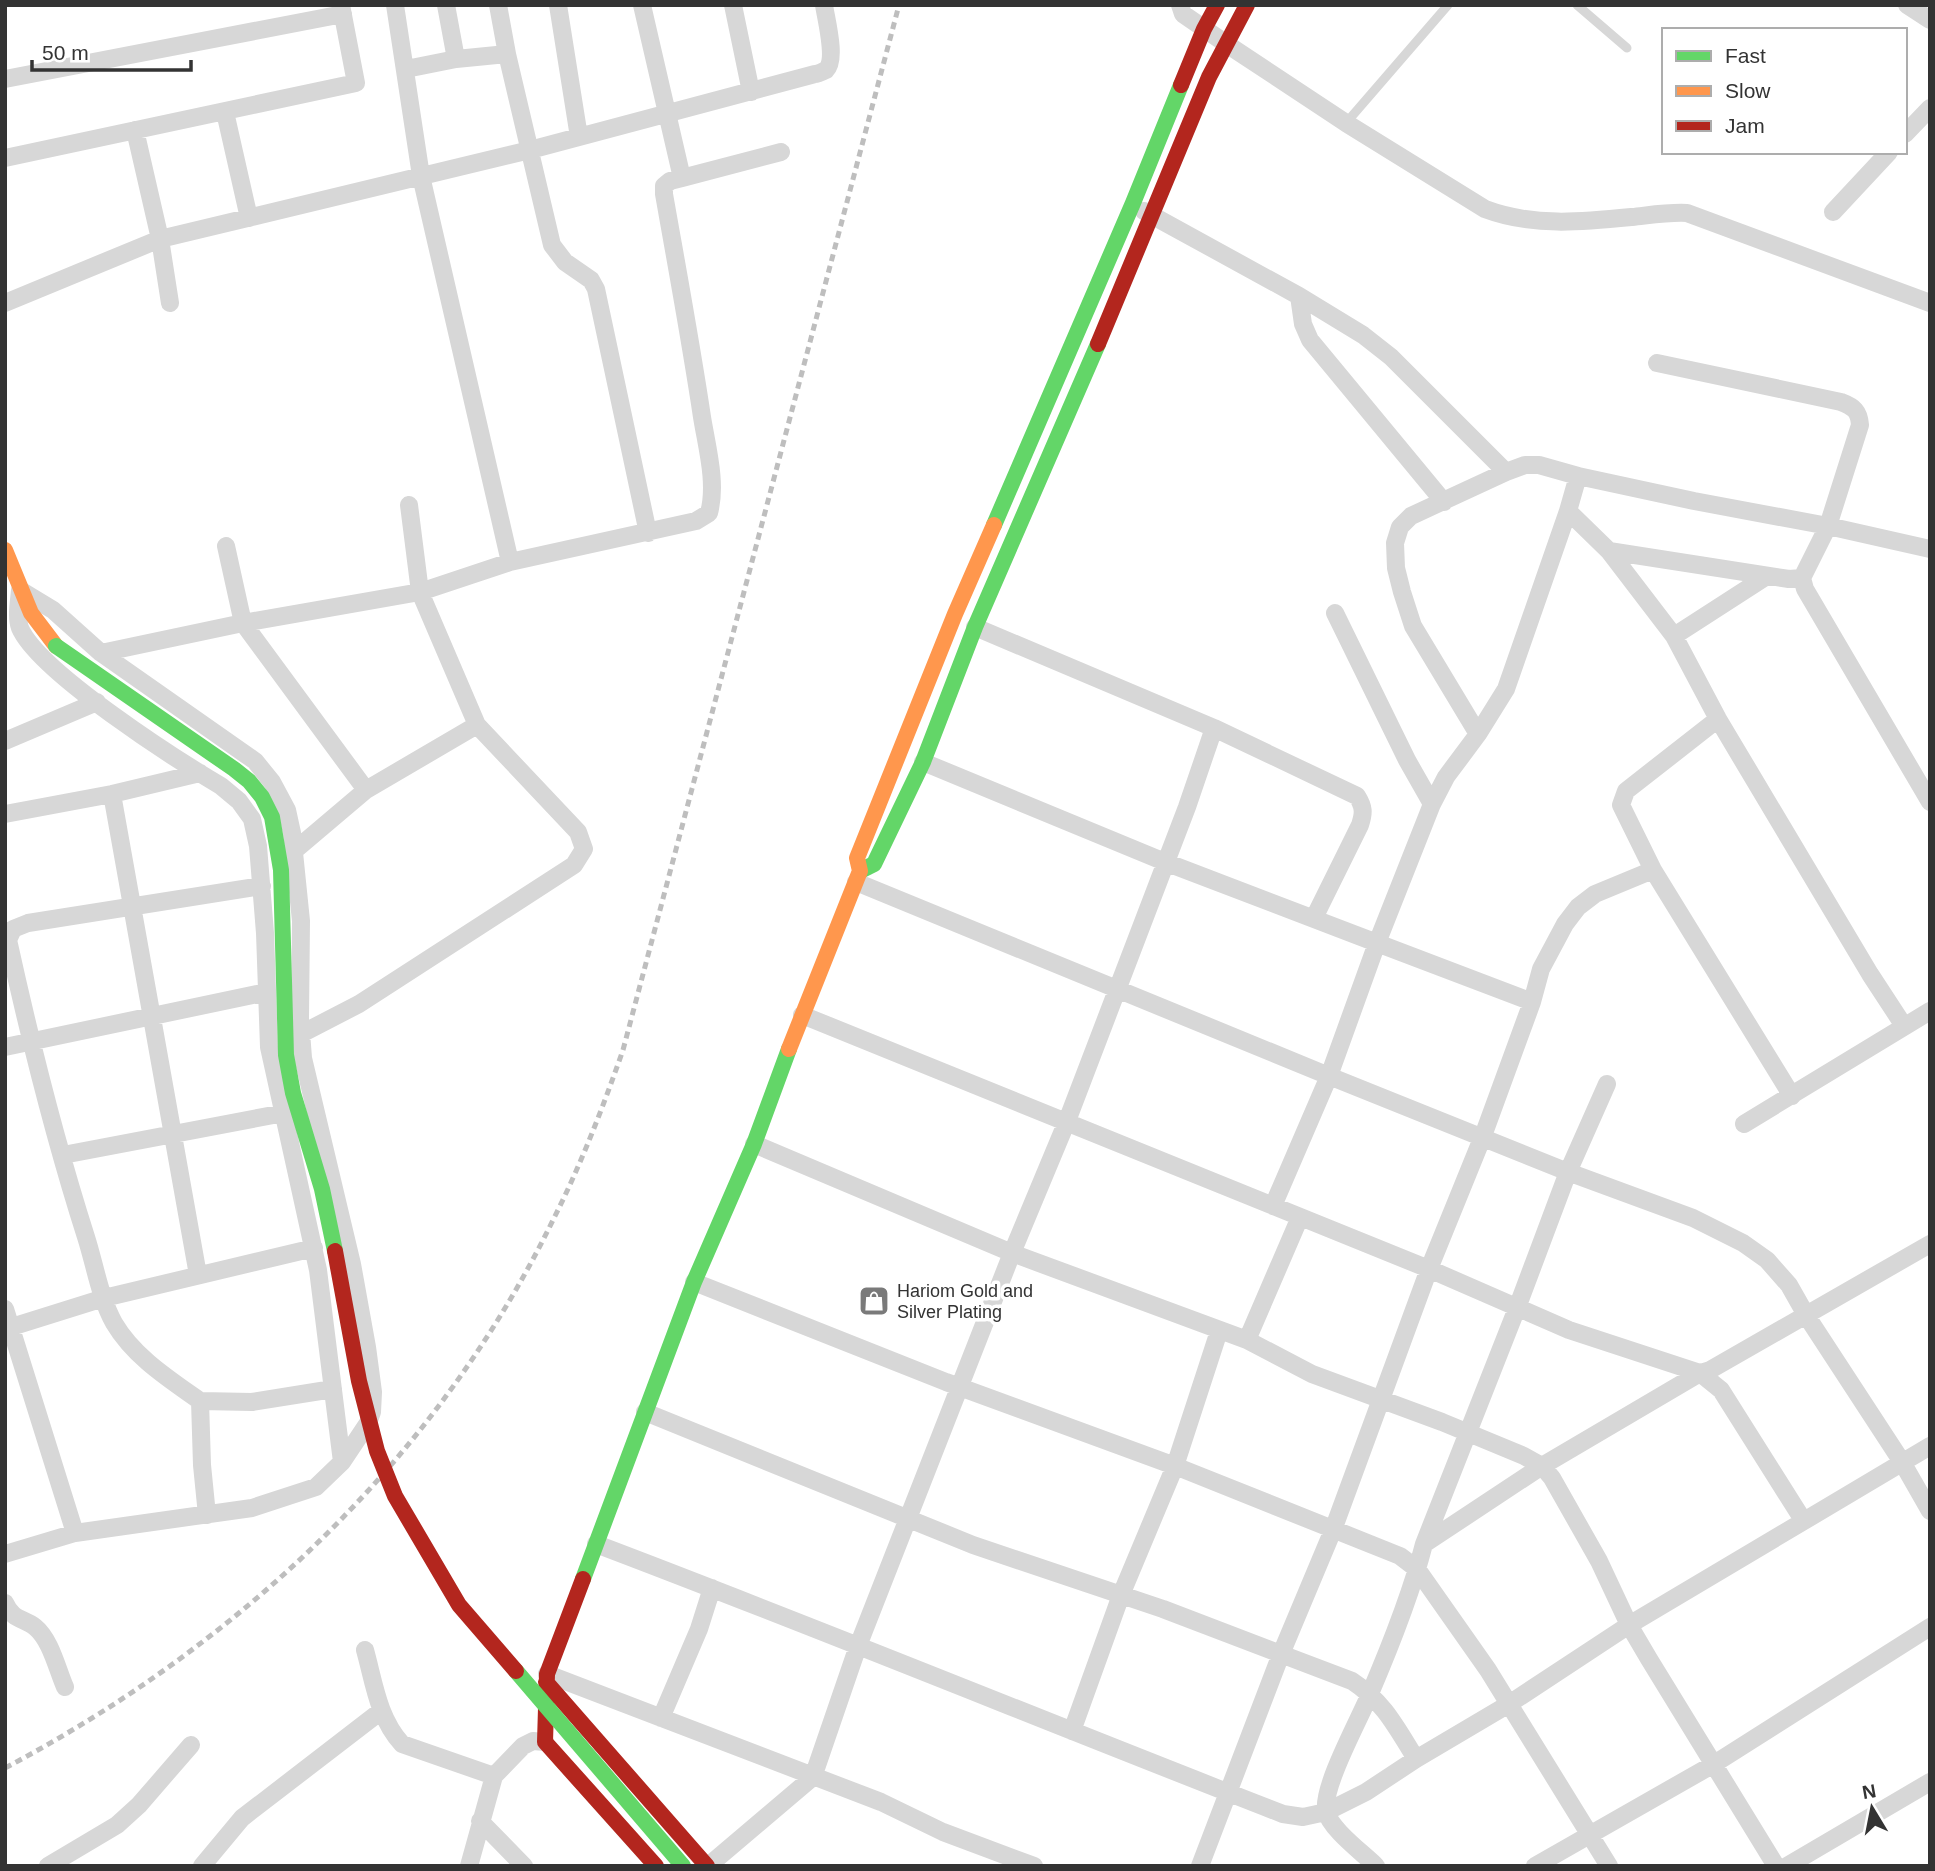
<svg xmlns="http://www.w3.org/2000/svg" width="1935" height="1871" viewBox="0 0 1935 1871" font-family="Helvetica,sans-serif">
<rect width="100%" height="100%" fill="#fff"/>
<g fill="none" stroke-linecap="round" stroke-linejoin="round">
<path stroke="#d7d7d7" stroke-width="9" d="M1577,5L1627,48
M1346,123L1448,5"/>
<path stroke="#d7d7d7" stroke-width="18" d="M395,5L421,176L510,562
M446,5L456,59L507,54L498,5
M558,5L579,137
M733,5L751,92
M1180,5L1183,14L1225,43L1346,123L1485,209C1533,227 1582,222 1632,217C1651,215 1669,212 1687,213L1930,303
M1907,5L1930,20
M507,54L552,245L565,262L591,280L596,289L648,533
M406,69L456,59
M5,79L343,14
M225,112L249,218
M135,130L160,239L170,303
M1905,134L1930,108
M5,158L356,83L341,5
M682,178L781,152
M1144,211L1299,296L1363,335L1391,357L1506,472
M1833,212L1889,152
M1299,296L1303,324L1310,340L1444,502
M5,303L160,239L530,150L815,74C817,74 824,71 826,70C837,60 826,19 824,5
M1657,363L1841,402C1854,407 1859,411 1860,425L1828,526L1802,578L1805,589L1930,802
M1568,511L1609,551L1674,636L1718,719L1870,974L1904,1026
M226,546L243,623L366,790L477,725L420,592L409,505
M1609,551L1789,579L1802,578
M1335,613L1407,760L1432,804
M975,627L1214,728L1357,796C1364,807 1364,813 1360,825L1314,918
M1674,636L1767,576
M101,653L243,623L420,592L510,562L696,521L709,513C717,483 707,448 702,417C691,343 677,268 664,194V186L670,181L682,178L642,5
M1718,719L1626,791L1621,805L1653,870L1792,1096
M1478,734L1413,626L1402,592L1396,568L1395,543L1400,527L1411,516L1506,472L1525,465H1539L1578,476L1694,501L1828,526L1930,549
M5,741L97,702
M923,762L1165,862L1377,943L1329,1076L1273,1206
M112,794L198,1275
M5,814L112,794L200,773
M294,851L366,790
M856,882L1329,1076L1568,1172L1693,1218L1743,1243L1767,1260L1789,1285L1806,1315L1902,1462L1930,1511
M1532,1002L1377,943L1432,804L1446,777L1478,734L1506,689L1568,511L1578,476
M802,1015L1429,1269L1569,1330L1700,1373L1721,1390L1803,1520
M301,1034L359,1004L574,865L584,849L578,832L477,725
M5,1047L267,992
M1744,1124L1930,1011
M754,1144L1012,1253L1247,1340L1312,1374L1442,1422L1524,1456L1542,1466L1552,1478L1599,1561L1629,1625L1649,1659L1776,1866
M63,1155L284,1113
M694,1282L946,1382L1175,1466L1400,1556L1417,1569L1488,1670L1609,1866
M5,1309L75,1533L252,1508L316,1487L342,1462L368,1423L372,1412L373,1392L367,1347L352,1264L303,1058L300,1019L301,921L292,833L287,810L272,782L255,761L101,653L53,610L20,590C19,602 16,617 20,628C39,672 177,760 221,786L239,801L252,819L258,846L265,933L269,1047L318,1270L342,1462
M5,1329L104,1298L314,1248
M1247,1340L1300,1217
M200,1401L252,1402L333,1389
M645,1412L973,1545L1163,1609L1352,1681C1384,1702 1396,1727 1416,1759
M207,1515L202,1465L200,1401C169,1379 134,1357 114,1323C100,1298 95,1265 86,1237C55,1140 30,1040 8,940L13,929L28,923L262,886
M596,1544C826,1631 1054,1725 1283,1814L1303,1817L1326,1812L1366,1792L1416,1759L1509,1704L1629,1625L1930,1446
M1424,1544L1542,1466L1700,1373L1710,1370L1930,1244
M5,1554L75,1533
M5,1603C13,1621 24,1618 35,1627C51,1640 57,1669 65,1687
M365,1650C374,1682 378,1718 402,1744L494,1776
M547,1674L881,1802L943,1832L1034,1866
M661,1718L699,1629L712,1588
M1072,1731L1121,1595L1175,1466L1219,1331
M480,1821L524,1866
M48,1866L117,1825L139,1805L191,1745
M202,1866L242,1818L381,1711
M469,1866L494,1776L523,1746L533,1741L545,1742
M708,1866L813,1777L858,1646L1012,1253L1067,1121L1187,807L1214,728
M1200,1866L1281,1654L1333,1530L1429,1269L1483,1136L1532,1002L1541,969L1565,924L1578,907L1595,894L1653,870
M1376,1866C1363,1853 1330,1829 1326,1811C1322,1787 1359,1720 1369,1696C1390,1647 1411,1595 1424,1544L1517,1308L1568,1172L1607,1084
M1535,1866L1714,1764L1930,1627
M1787,1866L1930,1782"/>
<path stroke="#63d668" stroke-width="16" d="M994,525L1133,203L1181,85
M860,871L874,864L923,762L975,627L1098,344
M583,1579L694,1282L754,1144L789,1049"/>
<path stroke="#ff974d" stroke-width="16" d="M5,550L31,613L56,646
M789,1049L860,871L857,858L955,614L994,525"/>
<path stroke="#b3261e" stroke-width="16" d="M1181,85L1204,29L1217,5
M1098,344L1209,77L1247,5
M583,1579L547,1674L545,1742L656,1866
M546,1682L707,1866"/>
<path stroke="#bebebe" stroke-width="5" stroke-dasharray="7 5" stroke-linecap="butt" d="M5,1768C241,1643 438,1458 555,1216C582,1162 603,1107 623,1050L899,5"/>
<path stroke="#63d668" stroke-width="16" d="M56,646L234,769L249,781L262,797L272,817L281,870L286,1055L293,1093L322,1189L335,1251
M516,1671L683,1866"/>
<path stroke="#b3261e" stroke-width="16" d="M335,1251L359,1381L377,1451L395,1496L459,1605L516,1671"/>
</g>
<defs>
<g id="shop-square" transform="scale(1.575)"><rect x="-9" y="-9" width="18" height="18" rx="4" fill="#7a7a7a" stroke="#fff"/><path d="M-5-2.5h2.3a2.7 3.5 0 0 1 5.4 0H5L5.5 6h-11ZM-1.5-2.5h3a1.5 2.3 0 0 0-3 0Z" fill="#fff"/></g>
</defs>
<g fill-rule="evenodd">
<use href="#shop-square" x="874" y="1301"/>
</g>
<g text-anchor="middle" dominant-baseline="central" stroke-width="7" stroke-linejoin="round" paint-order="stroke">
<g font-size="18" fill="#333" stroke="#fff" text-anchor="start">
<text x="897" y="1291">Hariom Gold and<tspan x="897" dy="21">Silver Plating</tspan></text>
</g>
</g>
<rect width="1935" height="1871" fill="none" stroke="#333333" stroke-width="14"/>
<rect x="1662" y="28" width="245" height="126" fill="#ffffff" stroke="#adadad" stroke-width="2"/>
<rect x="1676" y="51" width="35" height="10" fill="#63d668" stroke="#adadad" stroke-width="2"/>
<text x="1725" y="63" font-size="21" fill="#333333">Fast</text>
<rect x="1676" y="86" width="35" height="10" fill="#ff974d" stroke="#adadad" stroke-width="2"/>
<text x="1725" y="98" font-size="21" fill="#333333">Slow</text>
<rect x="1676" y="121" width="35" height="10" fill="#b3261e" stroke="#adadad" stroke-width="2"/>
<text x="1725" y="133" font-size="21" fill="#333333">Jam</text>
<g transform="translate(1872 1808) rotate(350)" stroke="#ffffff" stroke-width="5" paint-order="stroke">
<path d="M0-5L12 26L0 18L-12 26Z" fill="#333333"/>
<text y="-10" font-size="19" font-weight="bold" text-anchor="middle" fill="#333333">N</text>
</g>
<path d="M32 60v10h159v-10" fill="none" stroke="#333333" stroke-width="3.5"/>
<text x="42" y="60" font-size="21" fill="#333333" stroke="#ffffff" stroke-width="5" paint-order="stroke">50 m</text>
</svg>
